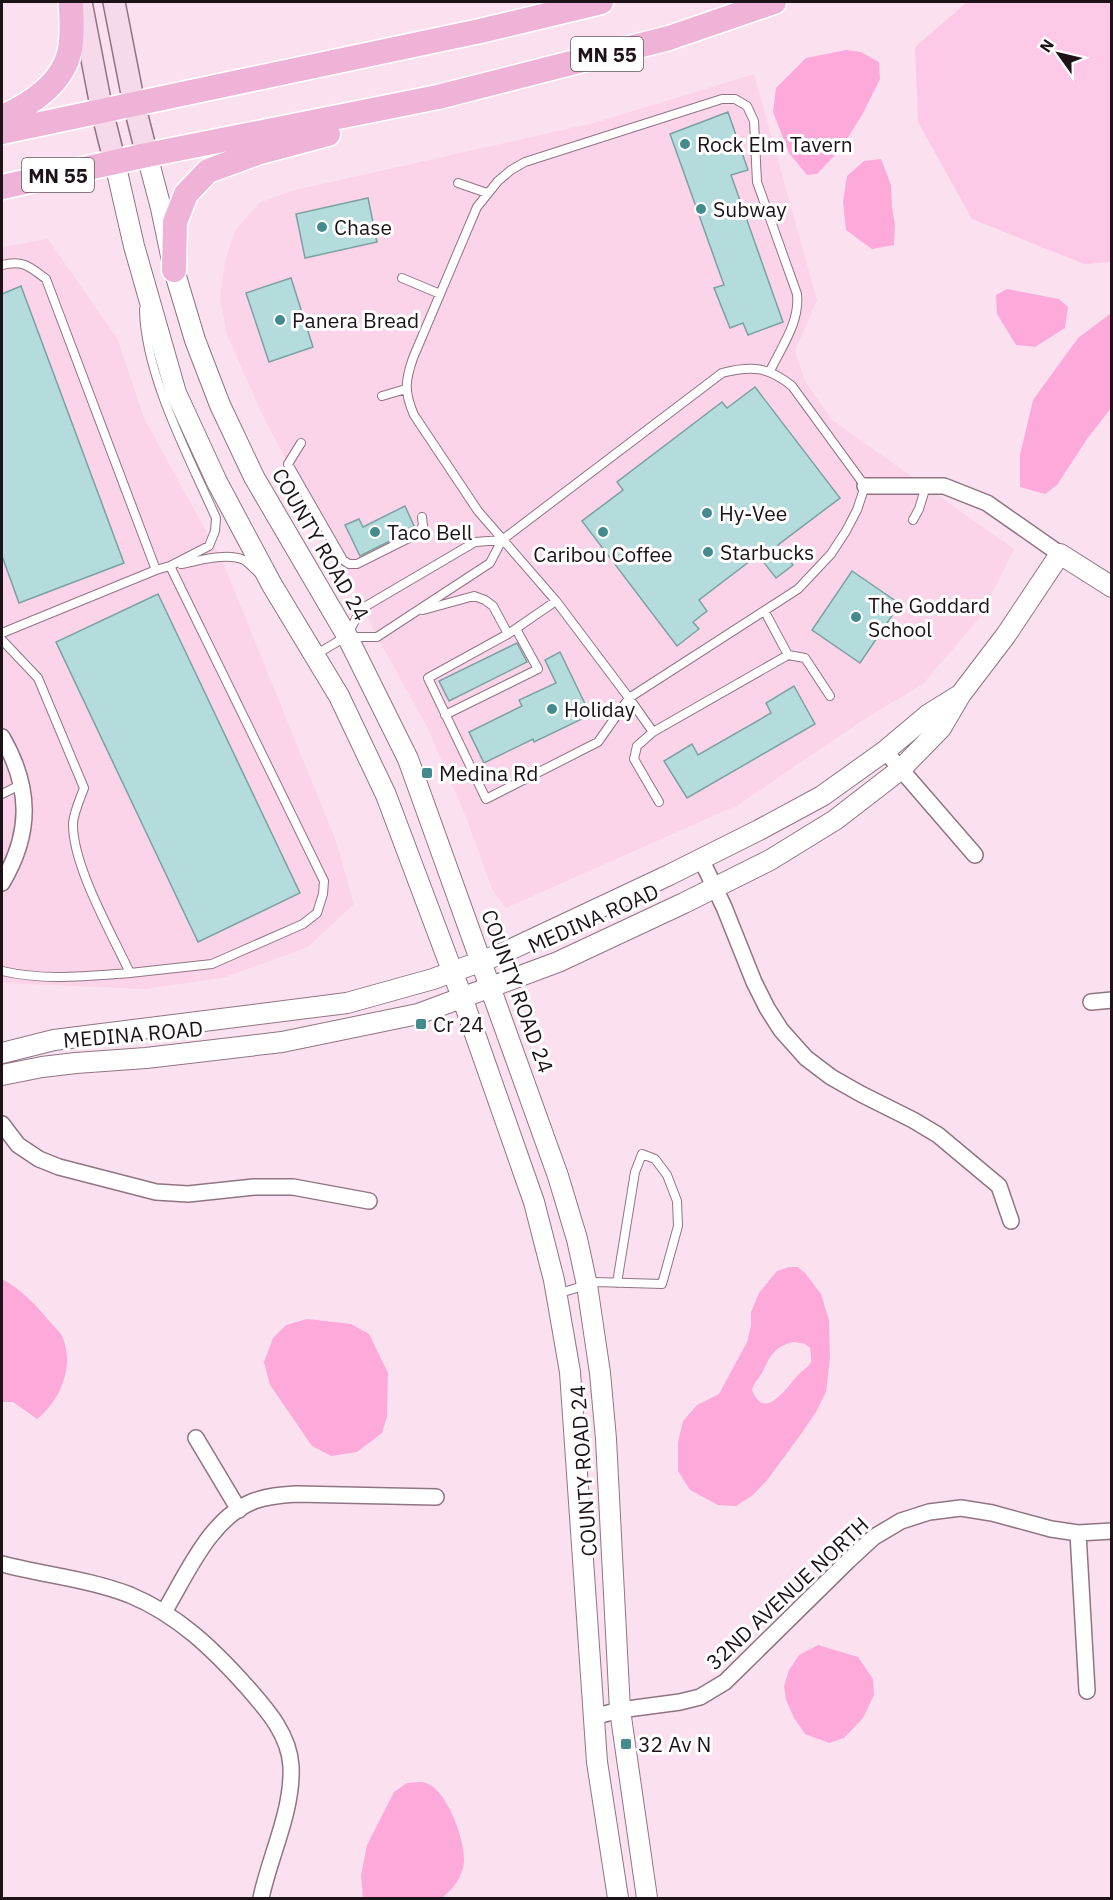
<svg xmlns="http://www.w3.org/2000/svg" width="1113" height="1900" viewBox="0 0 1113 1900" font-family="'IBM Plex Sans',sans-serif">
<rect width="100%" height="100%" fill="#fbe1ef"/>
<path fill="#fbd4e9" d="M754,74L817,300L795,351L805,381L832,420L1014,549L981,616L923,684L860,722L740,804L506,908L492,889L466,817L427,727L374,631L352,584L263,416L227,335L220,299L225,261L235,231L259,203L291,191L594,123Z
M48,239L117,338L144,418L222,560L336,841L354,904L308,947L223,978L144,989L2,983V247Z"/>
<path fill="#fec9e7" d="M967,2H1111V262L1084,264L972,219L918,122L915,47Z"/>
<path fill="#fdaadb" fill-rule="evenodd" d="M846,50L861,52L879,62L880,79L862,115L841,149L817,174L807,175L789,153L773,112L776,88L806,58Z
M881,159L891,185L892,207L895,225L894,245L872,249L846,230L843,202L847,176L864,161Z
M1007,289L1059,299L1068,307L1065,328L1035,347L1016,345L997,314L996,295Z
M1110,314H1112L1111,408L1087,439L1057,485L1045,494L1020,487V455L1033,400L1078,338Z
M789,1267H798L805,1273L821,1294L829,1320L830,1358L826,1392L816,1412L801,1434L768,1479L753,1495L736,1506L718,1505L690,1490L678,1471V1442L683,1421L697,1405L719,1394L747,1342L751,1326V1312L759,1293L777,1271ZM794,1342L805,1344L810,1348C810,1352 812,1358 811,1362C809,1367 801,1371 798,1375C785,1389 765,1422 752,1390C754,1383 758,1379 762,1373C770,1357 774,1346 794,1342Z
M2,1279C21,1289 36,1305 50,1322C54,1326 59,1331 62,1336C75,1365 61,1400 37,1419L13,1402H2Z
M307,1319L351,1324L369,1334L388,1373L387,1417L382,1433L357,1452L331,1456L312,1446L270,1385L264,1362L273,1338L286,1325Z
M818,1645L858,1657L873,1679L874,1695L863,1718L844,1738L829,1743L805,1734L794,1718L786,1700L784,1686L789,1670L799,1655Z
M407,1783C413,1783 421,1781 426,1783C448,1790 469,1848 463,1868C459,1882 452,1889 442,1898H363L361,1876L367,1845L394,1792Z"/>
<path fill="#b4dcdc" stroke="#7ba1a2" stroke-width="1.5" d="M728,112L748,170L731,175L783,322L748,335L743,323L730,328L714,288L724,285L670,134Z
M368,198L377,242L305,258L296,214Z
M291,278L313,347L269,362L246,293Z
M21,286L124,563L19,603L2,556V294Z
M755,387L840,498L778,545L793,565L776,578L758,555L699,600L707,611L693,622L699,629L677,646L582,521L623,490L617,482L722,402L727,408Z
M405,506L414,526L393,536L394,539L360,556L345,525L359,519L363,527Z
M852,571L900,604L860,663L812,630Z
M158,594L300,893L198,942L56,642Z
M517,643L527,662L449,701L439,681Z
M560,652L589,712L581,717L582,719L534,742L533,739L484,763L469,732L522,706L519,700L556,683L545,660Z
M794,686L815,724L687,798L664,761L692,744L698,755L771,713L766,703Z"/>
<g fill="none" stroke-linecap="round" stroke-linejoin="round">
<g stroke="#907484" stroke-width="10">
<path id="service" d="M458,183L487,193
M2,265C23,260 29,266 46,279L156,570L2,633
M402,278L440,294
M144,309C145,375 189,457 216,518L215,531L209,546L170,566
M382,396L406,389
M301,443L288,464L343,560L349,564H357L417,534L423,526L422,517
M913,520L919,509L926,486
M181,564C198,561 227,552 244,560C249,563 254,569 259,573
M556,601L508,634L428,678L486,799L598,742L629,698L653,732L637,746L634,759L659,802
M423,610L474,596L485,600L493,606L508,634
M351,637H377L490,563L502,540L722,373C752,365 768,367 792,386L865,486L857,510L846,531L831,554L798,589L629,698L556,601L478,511L414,415C404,392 405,381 413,358L477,207L498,181L511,170L525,162L722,99H735L747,106L754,121L757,182L797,294C800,322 782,346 770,371
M2,640L38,678L84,788C80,799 74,812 73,823C72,865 112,934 130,973C88,976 44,981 2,971
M315,655L347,636L361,609L475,542L502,540
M788,655L805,658L830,696
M445,715L538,669L516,629
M653,732L788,655L765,612
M2,794L22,784
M130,973L212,964L303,924L317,913L323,894L324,881L170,566L156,570
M557,1294L596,1282L662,1284L678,1226L677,1201L667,1175L655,1159L642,1154L635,1172L617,1283"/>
</g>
<g stroke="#907484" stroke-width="18">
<path id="minor" d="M865,486H944L987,503L1060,554
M2,737C31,787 32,833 2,883
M885,751L975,855
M701,859L724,907L754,982L767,1008L781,1030L806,1058L831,1077L861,1094L913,1120L938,1135L999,1186L1011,1221
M1091,1002L1112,1000
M2,1124L18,1145L39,1159L59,1167L156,1192L188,1194L254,1187H293L369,1201
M196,1438L239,1510
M1078,1533L1087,1691
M2,1564C44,1575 89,1579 130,1595C178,1615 213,1649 247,1687C267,1710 289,1734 291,1766C293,1811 270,1855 261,1898
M164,1612C187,1574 210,1518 254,1501C268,1496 281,1495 296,1494L436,1497
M593,1717L620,1710L680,1702L700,1697L725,1682L848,1561L874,1537L901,1521L929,1512L961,1508L992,1513L1051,1529L1078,1533L1112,1531"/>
</g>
<g stroke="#907484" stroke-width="22">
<path id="tertiary" d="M147,155L161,208L174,270L195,340L220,405L254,477L347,636L408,759L558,1176L577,1239L587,1285L600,1373L606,1439L620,1710L647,1898
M115,163L134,246L176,393L217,482L272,585L339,696L386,795L462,997L534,1202L554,1280L570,1372L597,1762L618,1898
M2,1053L54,1040L347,1003L433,979L501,954L669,875L759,830L822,796L885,751L929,714L958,696
M2,1075L42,1067L76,1063L146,1058L282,1042L418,1014L558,962L684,903L770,860L835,820L901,769L941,728L961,694L1006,635L1060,554L1112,587"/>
</g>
<g stroke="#907484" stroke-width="24">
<path id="secondary" d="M81,2L102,111L115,163
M114,2L134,104L147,155"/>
</g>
<g stroke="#fff" stroke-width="27">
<path id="primary" d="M2,117C30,105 64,83 70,49C73,34 71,17 71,2
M2,132L480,31L601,2
M2,187L147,155L438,97L669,38L774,2
M174,270L175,222L186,194L208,171L257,153L328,134"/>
</g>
<use href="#service" stroke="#fff" stroke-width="8"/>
<use href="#minor" stroke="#fff" stroke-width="15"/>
<use href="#tertiary" stroke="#fff" stroke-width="20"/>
<use href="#secondary" stroke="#f6d9eb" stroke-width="21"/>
<use href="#primary" stroke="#eeb3d7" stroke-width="24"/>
</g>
<g fill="#438b8d" stroke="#fff" stroke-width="2">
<circle cx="685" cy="144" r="6"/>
<circle cx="701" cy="209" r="6"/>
<circle cx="322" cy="227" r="6"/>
<circle cx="280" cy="320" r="6"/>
<circle cx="707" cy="513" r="6"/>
<circle cx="375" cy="532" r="6"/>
<circle cx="603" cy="532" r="6"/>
<circle cx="708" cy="552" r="6"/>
<circle cx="856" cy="617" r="6"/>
<circle cx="552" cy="709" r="6"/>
<rect x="421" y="767" width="12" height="12" rx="3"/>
<rect x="415" y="1018" width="12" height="12" rx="3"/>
<rect x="620" y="1738" width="12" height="12" rx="3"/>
</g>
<g text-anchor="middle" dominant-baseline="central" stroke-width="6" stroke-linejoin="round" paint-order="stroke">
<g fill="#fff" stroke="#61595d" stroke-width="1.5">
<rect x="571" y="37" width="72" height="34" rx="4.5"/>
<rect x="22" y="158" width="72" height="34" rx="4.5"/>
</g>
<g font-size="20" font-weight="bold" fill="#1d1218">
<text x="607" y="54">MN 55</text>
<text x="58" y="175">MN 55</text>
</g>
<g font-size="21" fill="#1d1218" stroke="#fff" text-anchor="start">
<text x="697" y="144">Rock Elm Tavern</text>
<text x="713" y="209">Subway</text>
<text x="334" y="227">Chase</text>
<text x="292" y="320">Panera Bread</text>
<text x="719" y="513">Hy-Vee</text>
<text x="387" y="532">Taco Bell</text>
<text x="720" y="552">Starbucks</text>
<text x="603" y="554" text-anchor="middle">Caribou Coffee</text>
<text x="868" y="605">The Goddard<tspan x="868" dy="24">School</tspan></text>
<text x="564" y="709">Holiday</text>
<text x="439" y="773">Medina Rd</text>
<text x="433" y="1024">Cr 24</text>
<text x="638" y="1744">32 Av N</text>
</g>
<g font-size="21" fill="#1d1218" stroke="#fff">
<text transform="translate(321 544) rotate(60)">COUNTY ROAD 24</text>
<text transform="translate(593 918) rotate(-24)">MEDINA ROAD</text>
<text transform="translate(518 991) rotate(70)">COUNTY ROAD 24</text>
<text transform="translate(133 1034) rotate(-5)">MEDINA ROAD</text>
<text transform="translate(583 1471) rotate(-94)">COUNTY ROAD 24</text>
<text transform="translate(787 1593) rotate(-43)">32ND AVENUE NORTH</text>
</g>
</g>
<rect width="1113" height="1900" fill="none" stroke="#1d1218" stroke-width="6"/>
<g transform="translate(1059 54) rotate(304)" stroke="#ffffff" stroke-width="4.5" paint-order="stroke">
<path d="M0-4.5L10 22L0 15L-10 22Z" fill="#1d1218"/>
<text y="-9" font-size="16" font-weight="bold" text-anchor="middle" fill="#1d1218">N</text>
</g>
</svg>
